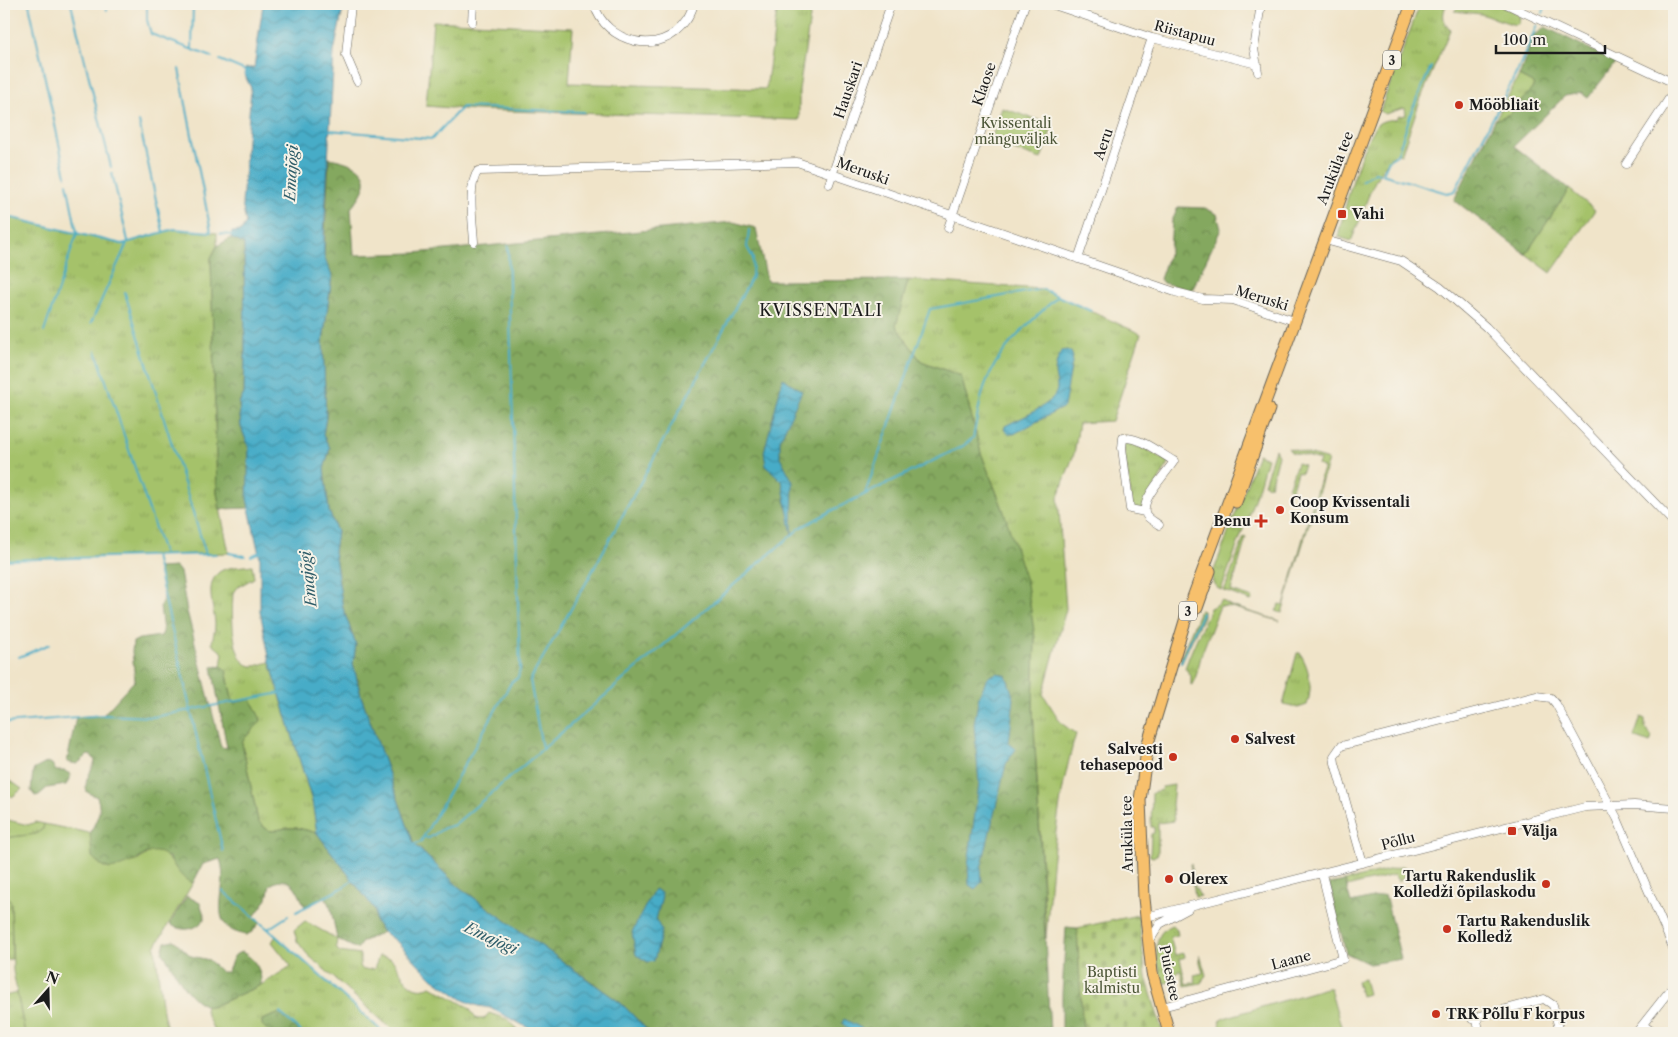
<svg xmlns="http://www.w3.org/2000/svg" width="1678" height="1037" viewBox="0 0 1678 1037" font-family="'Libre Caslon Text',serif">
<defs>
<pattern id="grass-tufts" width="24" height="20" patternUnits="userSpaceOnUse" patternTransform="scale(1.25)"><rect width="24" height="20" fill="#a5c26a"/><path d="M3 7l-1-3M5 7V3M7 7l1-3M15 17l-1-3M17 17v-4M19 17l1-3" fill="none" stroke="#8da65b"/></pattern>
<pattern id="forest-crowns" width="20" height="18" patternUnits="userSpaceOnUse" patternTransform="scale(1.25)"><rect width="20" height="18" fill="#84a85e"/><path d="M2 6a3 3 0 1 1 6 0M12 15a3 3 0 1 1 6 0" fill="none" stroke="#6b884d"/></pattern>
<pattern id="cemetery-stones" width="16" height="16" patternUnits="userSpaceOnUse" patternTransform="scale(1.25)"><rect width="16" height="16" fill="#a5c26a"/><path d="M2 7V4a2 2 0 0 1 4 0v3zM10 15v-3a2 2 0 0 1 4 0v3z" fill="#8da65b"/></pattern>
<pattern id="water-waves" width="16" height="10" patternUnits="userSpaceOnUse" patternTransform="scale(1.25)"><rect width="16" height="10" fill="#47acc7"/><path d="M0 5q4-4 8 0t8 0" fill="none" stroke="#3a8ba1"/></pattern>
</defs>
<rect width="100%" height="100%" fill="#f7f3e8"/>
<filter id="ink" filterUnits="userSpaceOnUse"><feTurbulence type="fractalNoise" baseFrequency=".02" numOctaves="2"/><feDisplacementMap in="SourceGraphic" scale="10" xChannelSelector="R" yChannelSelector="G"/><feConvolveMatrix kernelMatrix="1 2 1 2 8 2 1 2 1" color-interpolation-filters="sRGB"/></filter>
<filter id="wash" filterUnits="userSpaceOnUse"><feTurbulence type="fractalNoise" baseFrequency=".0096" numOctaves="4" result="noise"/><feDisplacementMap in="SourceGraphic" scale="20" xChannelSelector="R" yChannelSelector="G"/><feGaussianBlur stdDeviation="1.12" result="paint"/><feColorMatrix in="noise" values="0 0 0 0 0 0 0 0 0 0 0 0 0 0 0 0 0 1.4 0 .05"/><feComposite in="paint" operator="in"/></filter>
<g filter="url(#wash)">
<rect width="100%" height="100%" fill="#f0e4c9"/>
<path fill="url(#grass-tufts)" stroke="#606f43" d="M778,4H812L799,90V120L475,110L426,106L433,21L573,28L569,83L766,89Z
M1420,4H1447C1442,13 1442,21 1450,30L1421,98L1401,155L1396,153C1371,174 1365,212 1351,241L1339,237V233C1344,209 1360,149 1374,128C1379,121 1388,119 1395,120L1399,116L1406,115L1405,108L1385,114L1380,111L1381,108Z
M1478,4C1494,4 1509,6 1520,17L1519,23L1515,25L1481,14L1454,11L1458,7L1471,8Z
M1519,76L1534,84L1532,89L1510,114L1495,120Z
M1569,189L1595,210L1551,273L1526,254Z
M4,216L122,244L174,229L217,233V246L211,258L217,493L229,553L4,560Z
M908,280L1042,289L1141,334L1112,421L1079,423L1074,454L1058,497L1066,609L1043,694L1061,723L1076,734C1056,801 1051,870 1046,939L1033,708L1035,638L1003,509L981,453L961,376L921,361L896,326Z
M1126,441L1134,443L1169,462L1143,508L1133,511L1123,443Z
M1288,448L1328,460L1282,613L1276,611L1280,604L1284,605L1323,468L1318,465L1320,460L1291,452Z
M1275,449L1278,455L1270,486L1264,484Z
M1258,454L1267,458L1259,486L1221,590C1213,586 1211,580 1213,573Z
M1297,463L1304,465L1301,473L1297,472L1292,489L1288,488Z
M1244,537L1246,538L1231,591L1253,598L1251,601L1224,591Z
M252,565L254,578L236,588L233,593C232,609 230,662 251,666C256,667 264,663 270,662L312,801L317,833C308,831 299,827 289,828C271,829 273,837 258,821L242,743L245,737L251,733L233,703L226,670L221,666L223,653L212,644C212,638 215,632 215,625C215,610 204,586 218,573C225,566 243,567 252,565Z
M1221,600L1231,606L1280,621L1231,607L1220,606L1202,653L1194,683L1191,685V676L1185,668C1192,647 1202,629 1210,608L1218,604Z
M1200,610L1203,611V616L1181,664L1180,659Z
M1297,653H1300C1310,670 1313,687 1307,705L1298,708L1283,705Z
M8,779L22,789L12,797L6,791Z
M1174,785L1172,805L1174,821L1158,823V854L1153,857L1150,856L1151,834L1154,833V827H1151L1152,793L1161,790L1162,787Z
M4,819L28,825L35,822L44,824L43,829L36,834L5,838Z
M1191,863L1193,875L1195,877L1194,885L1200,896L1195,897L1190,864Z
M1404,866L1405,874L1399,882L1394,875L1347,887L1345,881Z
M4,890L11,902L12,959L4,960Z
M305,921L337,939L336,947L339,952L360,955V966L363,970L374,969L379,956L390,958C403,969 406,997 431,986L468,1007L477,1019H484L489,1013L507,1019L518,1029L507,1033H396L307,954L297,941L294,930Z
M1172,925L1177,930L1178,935L1170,937L1175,955L1184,953L1185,957L1180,959L1186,984L1196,982L1194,975L1203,973L1200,962V955L1206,975L1201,983L1185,986L1180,970L1169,982L1163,984C1158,965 1148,934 1172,925Z
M276,936L384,1033H303L280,1013L262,1025L270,1033H215L205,1011L206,1006L211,1007L261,985L291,966L272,942Z
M17,993L25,1033H4V996Z"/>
<path fill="url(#forest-crowns)" stroke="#50623d" d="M1545,27L1616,62L1588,98L1581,93L1565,96L1514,146L1569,189L1526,254L1454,200L1495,120L1510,114L1532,89L1534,84L1519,76L1534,36Z
M329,158C364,164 378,177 351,208L354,255L414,253L733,222L756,228L767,281L908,280L896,326L921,361L961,376L981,453L1003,509L1027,584L1035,638L1033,708L1050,1033H650L622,1004L459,887L414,844L361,696L353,663L356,645L343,608L334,551L337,532L329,511L324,469L330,448L323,435L326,417L323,341L332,276L324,256Z
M1178,207L1205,208L1217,214L1221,229L1192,290L1163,283L1160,279L1170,250L1172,220Z
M231,238L244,243L245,355L244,394L239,403L241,427L249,448V508L220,509L217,493L211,258L217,246Z
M176,567L180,572L187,611L221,747L227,748L212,667L221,666L226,670L233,703L251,699L261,720C256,729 246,734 242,743L258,821C273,837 271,829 289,828C299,827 308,831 317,833L375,910V921L383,932L362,942L357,949L337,939L331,909L325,897L305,907C297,890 292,872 270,885L267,899L254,917L260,922L252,932L246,935C202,927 231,890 220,859L203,864L193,883C180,879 176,869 169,857L146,853C137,862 126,864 114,870L101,866L92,857C90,850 88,840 91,832C96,819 103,812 97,797L87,792C83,780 92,772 95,761L92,756L88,755L77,764L67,762L76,717L103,715L135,680L132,652L133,642L139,639L161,636L163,632L160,607L164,596L158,568Z
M48,762L52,764L56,771H65L70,774V779L66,785L47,788L39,795L35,796L31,791L33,770Z
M1345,881L1351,903L1385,895L1401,959L1369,964L1346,953L1329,884Z
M187,896L200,903L205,917C199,930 182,933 170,924Z
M1066,927L1077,928L1083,1033H1062V994Z
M174,940L191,956L209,960L221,972H227C233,964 230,954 242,952C255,959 262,970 261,985L211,1007C186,1002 176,970 162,952L165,942Z
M280,1013L303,1033H270L262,1025V1020Z"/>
<path fill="url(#cemetery-stones)" stroke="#606f43" d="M1138,915L1146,977L1163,1033H1083L1077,928Z"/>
<path fill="#a5c26a" stroke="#606f43" d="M1002,108L1053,125L1041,159L990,142Z
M1641,717L1645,719V728L1652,737L1650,743L1634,737Z
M44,824L90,833L92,857C108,873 110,870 129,863C133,861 136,862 140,859C145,855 149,851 156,852C174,854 174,877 193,883L155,947L163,1012L168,1033H25L13,971L11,902L4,890V838L36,834L43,829Z
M1364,979L1368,994L1361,996L1357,981Z
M1326,988H1330L1343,1033H1223L1219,1021L1224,1018Z"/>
<path fill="url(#water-waves)" stroke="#326472" d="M263,4H344L334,52L324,234V256L332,276L323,341L326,417L323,435L330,448L324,469L329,511L337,532L334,551L343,608L356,645L353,663L361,696L414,844L459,887L622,1004L650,1033H538L490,1008L478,1006L463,1000L432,978L397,942L383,932L375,921V910L317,833L312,801L270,662L260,611V559L247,499L249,448L241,427L239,403L244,394L245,355L244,244L231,238L232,232L241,231L246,223L242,204L251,88L244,74L246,68H254Z
M1067,350L1071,352L1073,357L1064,407L1014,434H1009L1004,430L1005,426C1018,419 1055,405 1057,389C1057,384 1056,379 1055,374C1055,366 1058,358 1061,351Z
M783,378L802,391L780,440V457L793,482L792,535L782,481L766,466L764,452Z
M997,673L1006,675L1014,699L1009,743L1016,749L1006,764L981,869L982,882L975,889L969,885L968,864L979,784L974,724L979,696L988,677Z
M654,889L660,892L662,896L656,920L662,931L654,961L648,962L636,955L632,932Z
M844,1019L871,1033H848L849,1030L842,1023Z"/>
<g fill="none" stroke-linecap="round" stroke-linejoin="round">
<path stroke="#47acc7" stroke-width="2" d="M29,4L66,176
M71,4L111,167
M106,4L107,10
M147,4V20L151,34L212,57
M1543,13L1546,4
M192,49L193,4
M220,60L246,71
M139,122L163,232
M328,130L432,139L462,107L584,112
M1383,173L1389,160L1397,155L1412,110L1431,67
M1361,181L1375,172L1447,193L1455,191L1518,70L1537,25
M4,216L122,244L174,229L211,232L179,69
M220,234L233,235
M125,293L206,554
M91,323L128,241L112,173
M44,332L77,233L67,183
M96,351L164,555
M865,494L930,309L1042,289L1091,311
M229,553L245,556
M155,556L223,851
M251,556L260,552
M4,560L216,554
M19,657L50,644
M1181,662L1202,613
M4,723L103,715L153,717L281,693
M542,748L530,680L586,583L752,277L753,258L747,247L749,230
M424,836L512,681L518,678L520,669L508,246
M413,845L421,842L423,837L429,838L444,828L454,825L800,528L835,509L963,446L973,438C977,421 979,401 985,385C999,347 1030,323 1058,296
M223,891L268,929L288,916
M296,912L342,888L353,880
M268,929L384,1033
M280,1013L303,1033"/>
</g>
</g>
<g filter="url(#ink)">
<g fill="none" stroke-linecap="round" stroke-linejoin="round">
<g stroke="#666259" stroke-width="9">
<path id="minor" d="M351,4L346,55L357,81
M594,4C605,43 661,58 686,21C690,16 692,10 694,4
M1051,4L1152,38L1257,64
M1506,4L1674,83
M472,22L473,4
M1258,72L1254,49L1261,4
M1626,164L1674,91
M829,184L891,4
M948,228L1025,4
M1325,240L1401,261L1440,287L1486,327L1674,523
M474,242C473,223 467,185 478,171L797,162L1175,292L1203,299L1233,300L1294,321
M1078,259L1152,38
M1145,512L1130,509L1122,448L1123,438C1141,437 1159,453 1174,461C1167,473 1142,497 1145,512C1146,518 1154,521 1159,525
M1363,863L1335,763L1334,756L1341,746L1536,696L1551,698L1556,704L1617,818L1674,950
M1146,917L1585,807L1634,805L1674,808
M1149,942L1160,924L1188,909
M1162,1007L1343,959L1322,874
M1476,1017L1544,999L1553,1005L1560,1033
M1472,1019L1476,1017L1480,1033
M1643,1025L1654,1033
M1636,1033L1674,985"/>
</g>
<g stroke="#666259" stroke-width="13">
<path id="highway" d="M1236,502L1269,409
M1197,608L1210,571
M1169,1033L1152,973L1144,898L1140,800L1148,743L1188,611L1412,4"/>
</g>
<use href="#minor" stroke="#fff" stroke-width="8"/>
<use href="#highway" stroke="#f7c06c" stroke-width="11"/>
</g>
</g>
<g fill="#c8321e" stroke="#f7f3e8" stroke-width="2">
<circle cx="1459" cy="105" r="5"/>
<rect x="1337" y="209" width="10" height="10" rx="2.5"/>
<circle cx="1280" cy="510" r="5"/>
<path d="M1258.5 513.5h5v5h5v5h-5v5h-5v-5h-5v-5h5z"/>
<circle cx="1235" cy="739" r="5"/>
<circle cx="1173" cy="757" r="5"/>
<rect x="1507" y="826" width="10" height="10" rx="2.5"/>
<circle cx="1169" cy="879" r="5"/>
<circle cx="1546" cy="884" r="5"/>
<circle cx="1447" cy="929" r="5"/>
<circle cx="1436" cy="1014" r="5"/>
</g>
<g text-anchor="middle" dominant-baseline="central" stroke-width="4" stroke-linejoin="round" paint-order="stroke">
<g fill="#f7f3e8" stroke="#5e5c59" stroke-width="1">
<rect x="1383" y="50.5" width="18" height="19" rx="4"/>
<rect x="1179" y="601.5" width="18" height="19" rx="4"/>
</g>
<g font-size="12" font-weight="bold" fill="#1c1c1c">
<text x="1392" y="60">3</text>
<text x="1188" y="611">3</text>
</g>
<g font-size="14" fill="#1c1c1c" stroke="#f7f3e8">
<text transform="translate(1185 33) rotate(15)">Riistapuu</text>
<text transform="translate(984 84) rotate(-71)">Klaose</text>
<text transform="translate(848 90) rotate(-71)">Hauskari</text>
<text transform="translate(1103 144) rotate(-71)">Aeru</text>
<text transform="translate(1335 168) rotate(-69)">Aruküla tee</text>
<text transform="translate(863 171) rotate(20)">Meruski</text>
<text transform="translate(1262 298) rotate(17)">Meruski</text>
<text transform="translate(1127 834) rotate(-91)">Aruküla tee</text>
<text transform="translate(1398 841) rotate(-15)">Põllu</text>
<text transform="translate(1291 960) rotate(-15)">Laane</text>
<text transform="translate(1170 973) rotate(78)">Puiestee</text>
</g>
<g font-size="14" font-weight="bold" fill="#1c1c1c" stroke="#f7f3e8" text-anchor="start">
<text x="1469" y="105">Mööbliait</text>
<text x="1352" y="214">Vahi</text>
<text x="1290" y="502">Coop Kvissentali<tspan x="1290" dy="16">Konsum</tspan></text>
<text x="1251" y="521" text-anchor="end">Benu</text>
<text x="1245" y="739">Salvest</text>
<text x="1163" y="749" text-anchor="end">Salvesti<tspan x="1163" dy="16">tehasepood</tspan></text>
<text x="1522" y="831">Välja</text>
<text x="1536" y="876" text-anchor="end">Tartu Rakenduslik<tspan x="1536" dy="16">Kolledži õpilaskodu</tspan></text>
<text x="1179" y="879">Olerex</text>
<text x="1457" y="921">Tartu Rakenduslik<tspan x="1457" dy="16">Kolledž</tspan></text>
<text x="1446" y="1014">TRK Põllu F korpus</text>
</g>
<g font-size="14" fill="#4c5637" stroke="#f7f3e8">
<text x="1016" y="123">Kvissentali<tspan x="1016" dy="16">mänguväljak</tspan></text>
<text x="1112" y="972">Baptisti<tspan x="1112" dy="16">kalmistu</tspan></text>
</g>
<g font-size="15" font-style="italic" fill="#2f5d69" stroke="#f7f3e8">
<text transform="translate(291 173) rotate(-87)">Emajõgi</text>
<text transform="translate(308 579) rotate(-96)">Emajõgi</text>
<text transform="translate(491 938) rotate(25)">Emajõgi</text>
</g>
<g font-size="16" letter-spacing="1" fill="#1c1c1c" stroke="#f7f3e8">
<text x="821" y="310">KVISSENTALI</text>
</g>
</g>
<rect width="1678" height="1037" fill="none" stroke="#f7f3e8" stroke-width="20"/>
<g transform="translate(48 990) rotate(20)" stroke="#f7f3e8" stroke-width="4" paint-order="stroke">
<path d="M0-4L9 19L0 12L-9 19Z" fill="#1c1c1c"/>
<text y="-8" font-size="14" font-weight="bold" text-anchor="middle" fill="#1c1c1c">N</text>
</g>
<path d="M1496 45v8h109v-8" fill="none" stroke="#1c1c1c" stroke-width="2.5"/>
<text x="1503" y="45" font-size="15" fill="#1c1c1c" stroke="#f7f3e8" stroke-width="4" paint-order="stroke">100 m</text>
</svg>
